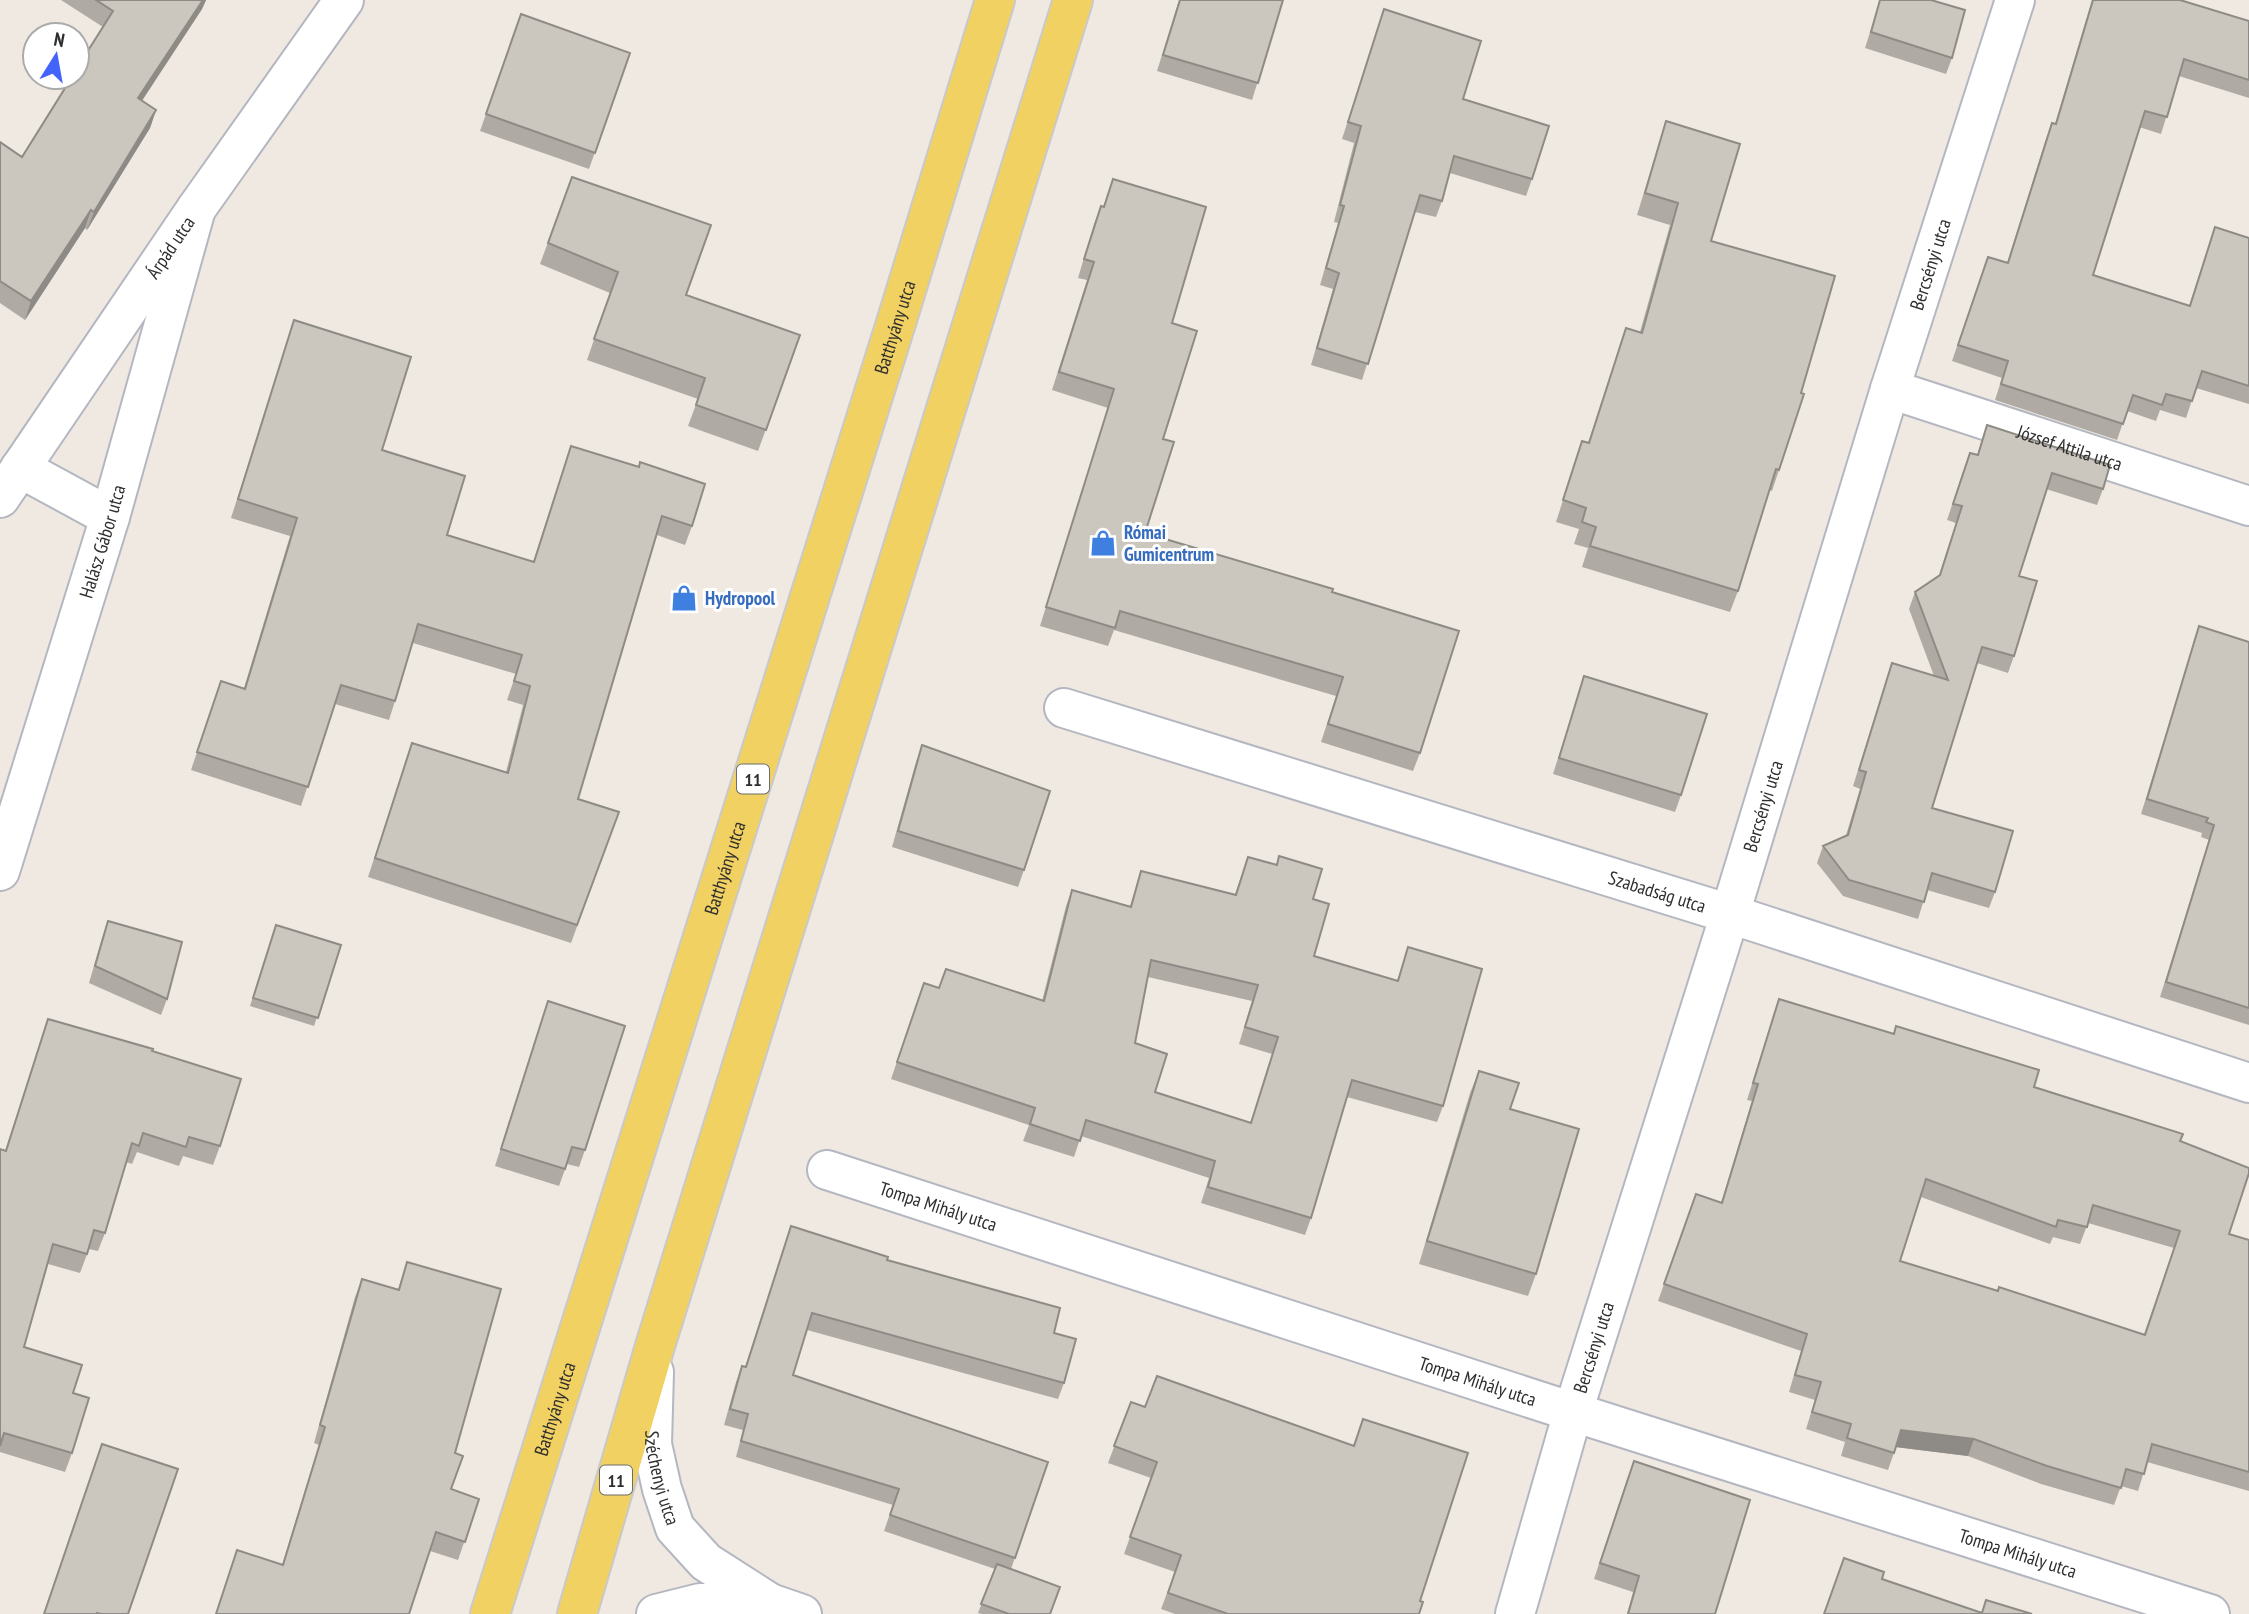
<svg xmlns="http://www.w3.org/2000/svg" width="2249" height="1614" viewBox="0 0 2249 1614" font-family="'PT Sans Narrow',sans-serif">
<rect width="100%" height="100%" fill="#efe9e1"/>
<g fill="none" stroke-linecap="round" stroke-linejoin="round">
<g stroke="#b4b7c1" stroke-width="42">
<g id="minor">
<path id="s1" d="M1890,389L2249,506"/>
<path d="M20,468L110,517"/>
<path id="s2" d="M0,498L196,209L344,0"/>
<path id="s3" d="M1064,708L1730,914L2249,1083"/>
<path id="s4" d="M0,871L110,517L196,209"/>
<path id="s5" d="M827,1170L1573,1412L2210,1614"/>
<path id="s6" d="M654,1372L652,1444L662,1489L675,1528L706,1562L770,1603L802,1614"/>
<path d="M656,1614L700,1603H770"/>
<path id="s7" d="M1515,1614L1573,1412L1730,914L1890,389L2015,0"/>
</g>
</g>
<g stroke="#c9c9c9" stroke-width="42">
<g id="major">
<path id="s8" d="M490,1614L896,323L995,0"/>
<path d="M577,1614L655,1346L1073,0"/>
</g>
</g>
<use href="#minor" stroke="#fff" stroke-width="38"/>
<use href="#major" stroke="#f2d163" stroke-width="38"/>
</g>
<path fill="#afaba4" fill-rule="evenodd" d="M61,0H206L202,9L142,101L156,110L150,128L87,230L85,228L25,320L0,303V142L22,157L103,27Z
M1179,0H1283L1252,100L1157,71Z
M1880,0H1931L1952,58L1946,74L1865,48Z
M2092,0H2180L2249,21V98L2179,76L2161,134L2139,127L2093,275L2189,306L2215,227L2249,238V404L2196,388L2186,418L2160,410L2156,421L2127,411L2117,440L1995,400L2002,378L1952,361L1982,273L2007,263L2046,139L2052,123L2055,124Z
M1384,9L1532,179L1526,196L1450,173L1442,201L1436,217L1415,212L1362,380L1311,365L1333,289L1320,285L1338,223L1334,222L1354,143L1342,139Z
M521,14L630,53L589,169L480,131Z
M1666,121L1711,241L1779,470L1772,491L1769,490L1738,591L1730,612L1582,567L1588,548L1574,544L1579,529L1556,522L1582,441L1588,443L1626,328L1640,332L1670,225L1637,215L1659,143Z
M572,177L686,295L800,335L758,451L688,426L698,399L587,360L610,293L540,264Z
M1113,179L1172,323L1163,439L1145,533L1332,592L1420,753L1413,771L1321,742L1336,696L1114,630L1108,646L1040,626L1108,408L1052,390L1087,280L1078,278L1094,224L1101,206L1103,207Z
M294,320L382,450L447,535L533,562L571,446L692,526L685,545L657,535L578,799L619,812L571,943L368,877L412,743L506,772L523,705L507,700L516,674L413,643L395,701L389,720L335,704L301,806L191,770L221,681L244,688L290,536L231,518Z
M1987,425L2103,489L2097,505L2046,489L2019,576L2014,656L2008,673L1977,663L1932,808L1995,892L1989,908L1927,890L1918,919L1843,896L1817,863L1823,846L1846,835L1860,789L1853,786L1892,663L1934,676L1909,609L1915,592L1939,576L1956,523L1947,520L1964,469L1970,453L1977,455Z
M2199,626L2249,642V1025L2160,997L2209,840L2201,837L2202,833L2141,814Z
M1584,676L1681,795L1675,812L1553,774Z
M922,745L1024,870L1018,887L892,847L916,762Z
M1279,856L1313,899L1314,956L1397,981L1408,947L1443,1106L1437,1122L1347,1097L1311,1218L1305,1235L1201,1203L1209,1178L1081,1136L1074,1157L1023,1141L1029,1125L891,1079L924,983L939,988L946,969L1042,1001L1066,906L1072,890L1130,906L1141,871L1235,894L1248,857L1276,865ZM1148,977L1252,1001L1239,1044L1272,1054L1251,1123L1155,1092L1135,1043Z
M108,921L167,999L161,1015L89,983L102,938Z
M276,925L341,945L314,1026L250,1006Z
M1779,999L2034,1087L2180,1141L2229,1234L2249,1240V1491L2147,1462L2138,1491L2121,1486L2114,1505L2041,1484L1968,1456L1896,1447L1888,1470L1841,1456L1845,1442L1806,1429L1815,1400L1789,1392L1801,1351L1658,1301L1696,1194L1721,1203L1752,1101L1747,1100ZM1921,1197L2050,1244L2053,1237L2080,1244L2088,1223L2174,1248L2144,1334L1900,1261Z
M548,1001L585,1150L579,1167L567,1164L559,1186L495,1166Z
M48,1019L152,1051L220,1146L213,1165L183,1156L179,1166L137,1152L132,1164L126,1162L105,1233L98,1251L89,1249L80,1273L48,1264L24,1347L73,1393L72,1453L65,1472L0,1452V1149L5,1151Z
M1479,1071L1510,1109L1536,1274L1528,1296L1419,1264L1470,1093Z
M791,1226L887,1260L1054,1333L1064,1383L1058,1399L807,1330L793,1375L1048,1462L1011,1569L1050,1614H982L978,1613L995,1569L884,1531L893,1505L736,1457L743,1430L724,1425L736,1382L742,1366L745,1367Z
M407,1262L455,1453L451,1489L479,1499L458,1560L430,1551L282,1565L319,1445L314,1443L355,1297L362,1279L398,1289Z
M1131,1402L1145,1407L1353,1446L1363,1419L1420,1601L1419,1614H1175L1161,1609L1175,1572L1124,1554L1151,1478L1108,1463Z
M1628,1477L1715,1614H1627L1633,1592L1594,1579Z"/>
<path fill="#8e8b86" d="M203,0H206L202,9L131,117L138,98Z
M156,110L150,128L87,230L94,212Z
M91,210L85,228L25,320L31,301Z
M1901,1430L1974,1439L1968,1456L1895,1447Z"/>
<path fill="#cbc7bf" stroke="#8e8b86" stroke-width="2" fill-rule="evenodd" d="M96,0H203L138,98L156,110L94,212L91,210L31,301L0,281V142L22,157L72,77H77V68L113,11Z
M1180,0H1283L1258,83L1163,55Z
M1880,0H1931L1965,10L1952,58L1871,32Z
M2093,0H2180L2249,21V80L2184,59L2167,117L2145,111L2093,275L2190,306L2215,227L2249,238V386L2202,371L2192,401L2166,394L2162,405L2133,395L2123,424L2001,384L2008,361L1958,345L1988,257L2008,263L2052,123L2056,124Z
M1384,9L1481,41L1463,99L1549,126L1532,179L1454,156L1442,201L1420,195L1368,364L1317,348L1339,273L1326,268L1344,206L1340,205L1361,126L1348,122Z
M521,14L630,53L595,153L486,114Z
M1666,121L1740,144L1711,241L1835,276L1801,393L1804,394L1779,470L1776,469L1738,591L1590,546L1596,527L1582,522L1586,508L1563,500L1582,441L1589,443L1626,328L1642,333L1678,203L1645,193Z
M572,177L711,225L686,295L800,335L766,430L696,405L705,378L594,339L618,272L548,243Z
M1113,179L1206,207L1172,323L1197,331L1163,439L1174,442L1145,533L1333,589L1332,592L1459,631L1420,753L1328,724L1343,677L1120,611L1115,628L1046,607L1114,389L1059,372L1094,262L1084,259L1101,206L1104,207Z
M294,320L411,357L382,450L465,476L447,535L534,562L571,446L639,467L640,462L705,484L692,526L662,516L578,799L619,812L577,925L375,858L412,743L508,773L530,686L514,681L522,655L418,624L395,701L341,685L308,787L197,752L221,681L245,689L297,518L238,499Z
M1987,425L2110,465L2103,489L2052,473L2019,576L2037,581L2014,656L1982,647L1932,808L2013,831L1995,892L1932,873L1924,902L1849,880L1823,846L1848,835L1866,772L1859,770L1892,663L1948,680L1915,592L1940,575L1962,506L1953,504L1970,453L1978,455Z
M2199,626L2249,642V1008L2166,982L2214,825L2206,822L2208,818L2147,799Z
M1584,676L1707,714L1681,795L1559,758Z
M922,745L1050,791L1024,870L898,831Z
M1279,856L1322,869L1313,899L1329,904L1314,956L1398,981L1408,947L1482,969L1443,1106L1352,1080L1311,1218L1208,1187L1215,1161L1086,1120L1080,1141L1030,1124L1035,1108L897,1062L924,983L939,988L946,969L1044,1001L1072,890L1131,907L1141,871L1236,895L1248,857L1277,865ZM1151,960L1258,985L1245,1027L1278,1037L1251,1123L1155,1092L1167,1054L1135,1043Z
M108,921L182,942L167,999L95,966Z
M276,925L341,945L318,1018L253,998Z
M1779,999L1894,1034L1896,1026L2039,1070L2034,1087L2183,1134L2180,1141L2249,1168V1173L2229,1234L2249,1240V1472L2152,1444L2144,1474L2126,1469L2121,1488L2047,1466L1974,1439L1901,1430L1894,1453L1847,1438L1851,1424L1812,1412L1821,1382L1795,1375L1807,1334L1664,1284L1696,1194L1722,1203L1758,1084L1753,1083ZM1926,1179L2056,1227L2058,1220L2087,1227L2093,1205L2180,1231L2145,1335L1999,1287L1998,1291L1900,1261Z
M548,1001L625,1026L585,1150L572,1147L565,1169L501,1149Z
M48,1019L153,1049L152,1051L241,1079L220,1146L189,1137L186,1147L143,1133L139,1146L132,1143L105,1233L94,1230L87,1254L53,1244L24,1347L82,1365L73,1393L89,1398L72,1453L4,1433L0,1446V1149L6,1151Z
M1479,1071L1519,1083L1510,1109L1579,1129L1536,1274L1427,1241Z
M791,1226L888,1257L887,1260L1060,1308L1054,1333L1076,1339L1064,1383L812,1313L793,1375L1048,1462L1015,1558L890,1515L899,1489L741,1441L748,1414L730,1409L742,1366L746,1367Z
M407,1262L501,1289L455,1453L463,1456L451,1489L479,1499L465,1542L436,1532L409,1614H216L237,1550L283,1565L325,1427L320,1425L362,1279L399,1290Z
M1157,1376L1354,1446L1363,1419L1468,1453L1420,1601L1423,1602L1419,1614H1228L1168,1593L1181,1555L1130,1537L1157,1462L1114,1446L1131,1402L1145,1407Z
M102,1444L178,1469L128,1614H101L97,1613V1614H44Z
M1634,1461L1750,1500L1715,1614H1628L1639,1576L1600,1563Z
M1844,1558L1884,1572L1882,1579L1982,1613L1986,1600L2032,1614H1824Z
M997,1564L1060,1587L1050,1614H1009L981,1604Z"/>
<defs>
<g id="shop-bare" transform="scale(2.1)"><path d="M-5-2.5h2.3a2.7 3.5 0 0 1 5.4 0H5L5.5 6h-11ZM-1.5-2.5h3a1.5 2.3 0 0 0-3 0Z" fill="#3f7fe0" stroke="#fff" stroke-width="2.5" paint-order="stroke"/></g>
</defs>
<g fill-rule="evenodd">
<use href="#shop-bare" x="1103" y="543"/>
<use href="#shop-bare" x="684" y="598"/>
</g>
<g text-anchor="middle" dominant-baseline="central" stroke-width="6" stroke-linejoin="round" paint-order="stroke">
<g fill="#fff" stroke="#6d6d6d" stroke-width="2">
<rect x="737" y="764.5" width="32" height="29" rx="5"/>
<rect x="600" y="1465.5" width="32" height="29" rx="5"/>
</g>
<g font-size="18" font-weight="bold" fill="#2e2e2e">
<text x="753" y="779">11</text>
<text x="616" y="1480">11</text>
</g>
<g font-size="19" fill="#2e2e2e" stroke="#fff">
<text stroke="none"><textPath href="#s2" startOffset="303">Árpád utca</textPath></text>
<text stroke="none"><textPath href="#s7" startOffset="1412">Bercsényi utca</textPath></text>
<text stroke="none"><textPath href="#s8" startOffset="1349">Batthyány utca</textPath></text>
<text stroke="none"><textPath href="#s1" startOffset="189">József Attila utca</textPath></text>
<text stroke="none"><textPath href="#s4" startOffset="345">Halász Gábor utca</textPath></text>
<text stroke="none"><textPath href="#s7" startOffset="845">Bercsényi utca</textPath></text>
<text stroke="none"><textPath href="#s8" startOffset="782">Batthyány utca</textPath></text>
<text stroke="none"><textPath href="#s3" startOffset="621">Szabadság utca</textPath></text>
<text stroke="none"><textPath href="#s5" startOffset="117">Tompa Mihály utca</textPath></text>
<text stroke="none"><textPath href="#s7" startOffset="278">Bercsényi utca</textPath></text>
<text stroke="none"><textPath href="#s5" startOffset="684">Tompa Mihály utca</textPath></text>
<text stroke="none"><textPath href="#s8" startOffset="215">Batthyány utca</textPath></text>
<text stroke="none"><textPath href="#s6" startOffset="107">Széchenyi utca</textPath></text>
<text stroke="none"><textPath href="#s5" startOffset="1251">Tompa Mihály utca</textPath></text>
</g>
<g font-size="19" font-weight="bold" fill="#366cbe" stroke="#fff" text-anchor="start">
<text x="1124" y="532">Római<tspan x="1124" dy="22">Gumicentrum</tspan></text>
<text x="705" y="598">Hydropool</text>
</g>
</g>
<g transform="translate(56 56) rotate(11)"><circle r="33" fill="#ffffff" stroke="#ababab" stroke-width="2"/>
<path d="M0-5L12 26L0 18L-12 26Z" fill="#4264fb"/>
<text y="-10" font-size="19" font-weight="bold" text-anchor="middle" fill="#2e2e2e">N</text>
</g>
</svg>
